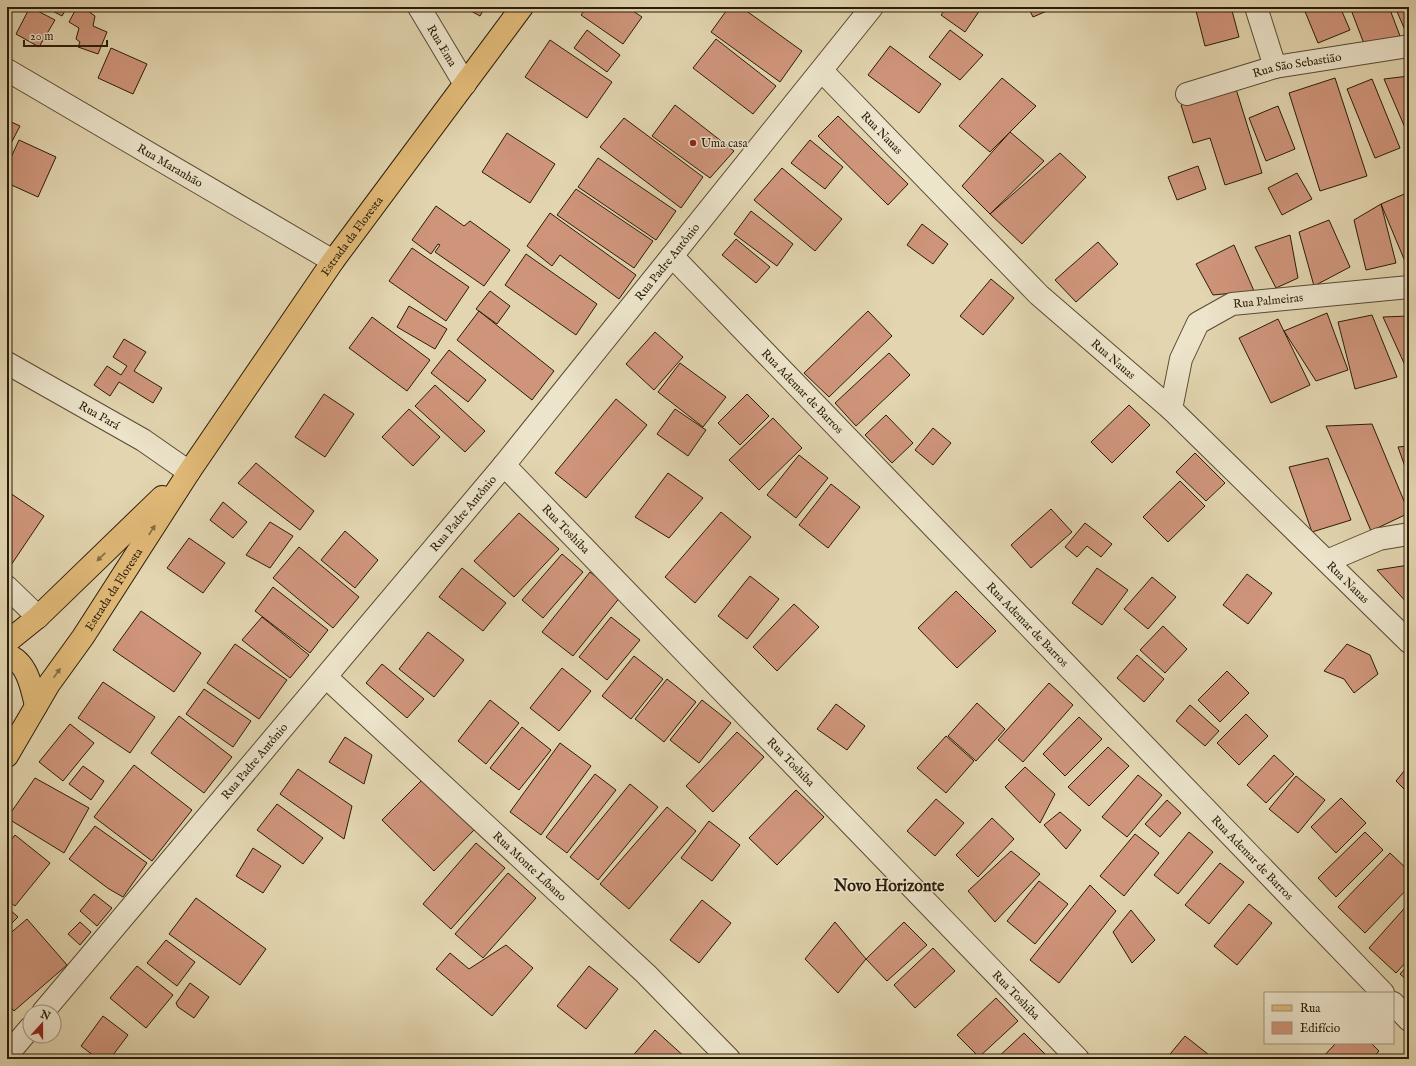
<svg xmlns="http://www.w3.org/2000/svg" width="1416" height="1066" viewBox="0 0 1416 1066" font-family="'IM FELL English',serif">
<rect width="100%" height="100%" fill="#e2d5af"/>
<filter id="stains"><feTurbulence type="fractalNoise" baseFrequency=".005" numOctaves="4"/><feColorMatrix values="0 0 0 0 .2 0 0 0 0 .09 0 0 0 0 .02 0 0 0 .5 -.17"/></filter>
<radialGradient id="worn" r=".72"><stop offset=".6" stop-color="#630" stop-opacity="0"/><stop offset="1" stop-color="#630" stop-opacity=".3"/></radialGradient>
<path fill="#cf957b" stroke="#2a1c08" d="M30,7L55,20L39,47L16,34Z
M45,7H67L62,16Z
M77,7H82L95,16L93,26L107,32L98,54L78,47L80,42L76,39L79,28L69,22Z
M464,7H485L480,16Z
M587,7H627L642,17L623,44L581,15Z
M729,7H741L802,51L780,82L711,32Z
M947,7H982L965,32L941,15Z
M1028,7H1056L1033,17Z
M1195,7H1231L1239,37L1205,46Z
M1308,7H1340L1350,30L1318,43L1304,9Z
M1350,7H1389L1400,36L1366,49Z
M1395,7H1409V37H1408Z
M587,30L620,55L607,72L574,48Z
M950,30L983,55L960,80L929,57Z
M716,39L776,86L753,114L693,68Z
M550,40L612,82L587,118L525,77Z
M890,46L941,84L919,113L868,75Z
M111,48L147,64L133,94L98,78Z
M1409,76V137L1384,79Z
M1002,78L1036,106L990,152L959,126Z
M1335,78L1367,176L1320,191L1289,93Z
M1372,79L1400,148L1375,158L1347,89Z
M1236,89L1262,173L1225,185L1210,138L1193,143L1181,105Z
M675,105L734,151L710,178L652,136Z
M1278,106L1295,149L1266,161L1249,118Z
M838,116L908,184L888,205L818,136Z
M624,118L703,177L681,208L600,147Z
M7,120L20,126L7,151Z
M1010,132L1044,161L990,214L962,186Z
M507,133L555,164L530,203L482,172Z
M19,140L56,157L38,197L7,183V166Z
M810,140L843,167L825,189L791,163Z
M1060,153L1086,177L1022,244L990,214Z
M598,158L676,211L656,240L578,187Z
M1198,166L1206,189L1177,200L1168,177Z
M782,168L842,219L815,251L754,200Z
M1297,173L1312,199L1282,215L1268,188Z
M576,189L653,241L634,268L557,215Z
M1409,192V271L1381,204Z
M1381,204L1396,263L1366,270L1354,220Z
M436,206L464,226L470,221L510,250L484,286L435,252L440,245L438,244L431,254L412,240Z
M751,211L793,244L777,266L734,234Z
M550,213L636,275L619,299L560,255L552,266L527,246Z
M1329,220L1350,267L1314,286L1299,232Z
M922,224L948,244L933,264L907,245Z
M1290,235L1298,278L1276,288L1255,247Z
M736,239L770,267L756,283L722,255Z
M1098,242L1118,264L1076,302L1055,280Z
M1234,245L1254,291L1213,295L1196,264Z
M412,248L469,287L446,321L389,281Z
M526,254L597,304L576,335L505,285Z
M991,279L1014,298L983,335L960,316Z
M490,291L510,306L497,324L476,309Z
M409,306L447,329L435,349L397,327Z
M479,311L554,371L532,400L457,340Z
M868,311L892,336L829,397L804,373Z
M1327,313L1348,370L1316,381L1284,331Z
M1372,315L1397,377L1355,389L1338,322Z
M1409,316V374L1383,317Z
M372,317L430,360L407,391L349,348Z
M1278,319L1310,385L1271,403L1239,338Z
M655,332L683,357L654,390L626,364Z
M124,339L146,352L134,371L162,388L153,403L119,382L110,396L94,385L107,366L121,375L127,366L113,357Z
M449,350L486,380L468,402L431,373Z
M889,353L910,375L856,426L835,403Z
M680,363L726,397L703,427L658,392Z
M435,385L485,431L465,452L415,406Z
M324,394L354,414L325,457L295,437Z
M747,394L769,416L740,445L718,423Z
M616,399L647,425L586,498L555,473Z
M1129,405L1150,425L1112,463L1091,442Z
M409,409L440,437L413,466L382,437Z
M675,409L706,430L688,456L657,434Z
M886,415L913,443L892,463L865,435Z
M773,418L802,448L759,490L729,460Z
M1372,424L1409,513L1371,531L1326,426Z
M933,428L951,443L933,465L915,450Z
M1409,446V478L1398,447Z
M1195,453L1225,483L1206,501L1176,472Z
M799,455L828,478L796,518L767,495Z
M1328,458L1351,520L1312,532L1289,467Z
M256,463L314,511L300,530L238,483Z
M668,473L703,498L669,538L635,517Z
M1180,481L1205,506L1168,542L1143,517Z
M831,484L860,507L828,548L799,525Z
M7,491L44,516L7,571Z
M223,502L247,522L233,538L210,520Z
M1051,509L1072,532L1031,568L1011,545Z
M721,512L751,537L695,603L665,577Z
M519,513L559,549L514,597L474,561Z
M270,522L293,536L270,568L246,555Z
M1085,523L1112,544L1101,557L1087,546L1077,557L1065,547Z
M345,531L378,560L355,588L321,560Z
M189,538L225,563L203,593L167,568Z
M299,547L359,597L333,628L273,578Z
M562,554L583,572L543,618L522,600Z
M1409,565V605L1377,570Z
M462,568L506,603L483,631L439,597Z
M1097,568L1128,590L1102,625L1072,603Z
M590,572L621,596L573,656L542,632Z
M1247,574L1272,593L1248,624L1223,605Z
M750,576L779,599L747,639L718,616Z
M1152,577L1176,597L1148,629L1124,609Z
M273,587L328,630L310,653L255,611Z
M956,591L996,631L957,668L918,628Z
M794,604L819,627L777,671L753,647Z
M141,611L201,653L174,692L113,650Z
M262,617L309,655L290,678L242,640Z
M611,617L640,640L607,680L579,657Z
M1163,626L1187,649L1165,673L1140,650Z
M428,632L464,660L434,697L399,669Z
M235,644L287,680L259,719L207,683Z
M1347,644L1370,655L1378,674L1354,693L1344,679L1324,671Z
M1137,655L1164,679L1144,702L1117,678Z
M634,656L663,679L631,719L602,696Z
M382,664L424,699L407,718L366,683Z
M562,668L591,691L559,731L530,708Z
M1227,671L1249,693L1220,722L1198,700Z
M667,679L696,702L664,742L635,719Z
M103,682L155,717L130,753L78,718Z
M1049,683L1073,705L1023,762L998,740Z
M204,689L251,721L233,747L186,714Z
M490,700L519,723L486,764L458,741Z
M702,700L731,723L699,763L670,740Z
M977,703L1005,729L976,761L948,736Z
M836,704L865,726L847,750L817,729Z
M1190,705L1219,731L1205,746L1176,721Z
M1246,714L1268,736L1239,765L1217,743Z
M179,716L232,757L204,793L151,753Z
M1079,717L1102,739L1065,776L1043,754Z
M70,724L94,743L63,781L39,762Z
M522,727L551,750L519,790L490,768Z
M737,732L764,757L713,812L686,786Z
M946,736L974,761L946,793L917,768Z
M345,737L372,755L364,784L329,762Z
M560,743L591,766L541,835L510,812Z
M1108,747L1129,766L1089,806L1068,787Z
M1274,755L1294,774L1266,803L1247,785Z
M134,765L192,810L152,861L94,817Z
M1409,765V794L1396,781Z
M83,766L104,781L91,800L69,784Z
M1025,767L1055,794L1040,823L1005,787Z
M298,769L352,806L344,839L280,794Z
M595,774L616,790L567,853L546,837Z
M1138,775L1162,795L1127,837L1102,817Z
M1296,776L1325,800L1298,833L1269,809Z
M35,778L89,808L64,853L7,818Z
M423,779L475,829L434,871L382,820Z
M630,784L658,807L598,880L570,857Z
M796,790L824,817L777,865L749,838Z
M1341,798L1366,823L1336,853L1311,827Z
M936,799L964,823L935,856L907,831Z
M1167,800L1181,813L1160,837L1145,824Z
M277,804L323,838L303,864L257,830Z
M667,807L696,831L629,909L600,884Z
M1060,812L1081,830L1066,849L1044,825Z
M992,818L1014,839L978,877L956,855Z
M709,821L740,845L712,881L681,858Z
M95,826L147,863L123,897L109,889L69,859Z
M1189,832L1213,852L1178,894L1154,875Z
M1365,832L1383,850L1336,897L1318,878Z
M1135,834L1159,853L1124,896L1100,876Z
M15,835L50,863L15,906L7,900V860L12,853L7,845Z
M476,843L505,868L451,929L423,904Z
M253,848L281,866L263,893L236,876Z
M1011,851L1040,874L995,922L968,891Z
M1390,853L1409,871V887L1365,933L1338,907Z
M1220,863L1244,882L1209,924L1185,905Z
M508,873L536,898L483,958L455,934Z
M1039,881L1068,904L1035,944L1007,921Z
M1090,885L1116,911L1059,983L1030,960Z
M94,894L112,908L97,926L80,911Z
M196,898L266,949L240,985L169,934Z
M702,900L731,923L699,963L670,940Z
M1409,903V959L1396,973L1369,948Z
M1249,904L1272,923L1237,965L1214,946Z
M7,907L18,917L7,928Z
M1131,910L1155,940L1132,963L1113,932Z
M27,919L67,965L14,1011L7,1003V936Z
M80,922L91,932L80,945L68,934Z
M835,922L866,959L838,993L805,959Z
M904,922L927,945L887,981L866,959Z
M166,940L195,962L177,986L147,963Z
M506,945L533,968L492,1016L436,969L450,953L469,969Z
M933,948L955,971L915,1008L894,985Z
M1409,964V982L1400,974Z
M137,966L173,995L146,1028L110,998Z
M589,966L618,989L586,1029L557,1006Z
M190,983L209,997L194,1018L178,1007L176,1003Z
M996,998L1018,1021L979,1057L957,1035Z
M103,1016L128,1035L110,1059H98L81,1046Z
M655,1030L687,1059H630Z
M1024,1033L1046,1055L1042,1059H996Z
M1185,1036L1209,1055L1206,1059H1166Z
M1336,1043H1371L1379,1051L1372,1059H1321Z"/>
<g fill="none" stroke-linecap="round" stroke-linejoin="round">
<g stroke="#584a32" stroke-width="24">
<g id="minor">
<path id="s1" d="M419,7L465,84"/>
<path d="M1256,7L1275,67"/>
<path id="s2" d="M7,70L333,261"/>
<path id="s3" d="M822,71L1039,295L1171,409L1409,642"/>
<path id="s4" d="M1187,94L1275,67L1409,46"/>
<path id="s5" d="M672,256L1383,993"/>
<path id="s6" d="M7,363L143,440L189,472"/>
<path id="s7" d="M1171,409L1181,359L1198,323L1232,304L1409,287"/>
<path id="s8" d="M504,465L1078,1059"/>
<path d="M1327,561L1379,539L1409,534"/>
<path d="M7,587L38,617"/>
<path id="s9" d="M326,677L646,974L729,1059"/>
<path d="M1393,1003L1409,1020"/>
<path id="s10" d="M43,1012L504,465L872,7"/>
<path d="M13,1048L30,1028"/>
</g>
</g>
<g stroke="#2a1c08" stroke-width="24">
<g id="major">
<path d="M7,642L38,617L162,497"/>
<path d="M7,655C27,661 32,688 36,706"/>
<path id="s11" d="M7,756L49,684L83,637L189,472L333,261L522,7"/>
</g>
</g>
<use href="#minor" stroke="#ece4cb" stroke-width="22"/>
<use href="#major" stroke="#e1ba78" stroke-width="22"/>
</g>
<defs><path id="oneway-solid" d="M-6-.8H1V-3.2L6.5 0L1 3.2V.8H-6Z"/></defs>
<g fill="#866b40">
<use href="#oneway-solid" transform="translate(152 530) rotate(-57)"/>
<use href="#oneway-solid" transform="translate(101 557) rotate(136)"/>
<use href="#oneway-solid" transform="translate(57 673) rotate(-54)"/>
</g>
<circle fill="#8f2418" stroke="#ece4cb" stroke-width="1.5" cx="693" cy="143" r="4"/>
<g text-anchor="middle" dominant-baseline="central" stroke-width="3" stroke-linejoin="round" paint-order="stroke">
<g font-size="12" fill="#2a1c08" stroke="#ece4cb">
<text stroke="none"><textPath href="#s1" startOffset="45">Rua Ema</textPath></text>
<text stroke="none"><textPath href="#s4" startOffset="114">Rua São Sebastião</textPath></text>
<text stroke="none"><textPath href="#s3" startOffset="86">Rua Nauas</textPath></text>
<text stroke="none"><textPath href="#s2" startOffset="189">Rua Maranhão</textPath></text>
<text stroke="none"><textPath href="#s11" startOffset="624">Estrada da Floresta</textPath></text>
<text stroke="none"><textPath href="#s10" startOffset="976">Rua Padre Antônio</textPath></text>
<text stroke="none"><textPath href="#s7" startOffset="166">Rua Palmeiras</textPath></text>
<text stroke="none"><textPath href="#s3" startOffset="410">Rua Nauas</textPath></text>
<text stroke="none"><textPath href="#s5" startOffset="188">Rua Ademar de Barros</textPath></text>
<text stroke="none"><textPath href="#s6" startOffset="106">Rua Pará</textPath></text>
<text stroke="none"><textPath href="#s10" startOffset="652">Rua Padre Antônio</textPath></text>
<text stroke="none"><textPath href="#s8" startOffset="89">Rua Toshiba</textPath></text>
<text stroke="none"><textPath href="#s3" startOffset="734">Rua Nauas</textPath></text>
<text stroke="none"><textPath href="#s11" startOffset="198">Estrada da Floresta</textPath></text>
<text stroke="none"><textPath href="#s5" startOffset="512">Rua Ademar de Barros</textPath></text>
<text stroke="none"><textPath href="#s10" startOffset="328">Rua Padre Antônio</textPath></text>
<text stroke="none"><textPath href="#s8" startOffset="413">Rua Toshiba</textPath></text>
<text stroke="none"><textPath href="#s5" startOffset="836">Rua Ademar de Barros</textPath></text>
<text stroke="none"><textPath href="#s9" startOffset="278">Rua Monte Líbano</textPath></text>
<text stroke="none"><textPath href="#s8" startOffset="737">Rua Toshiba</textPath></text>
</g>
<g font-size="12" fill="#2a1c08" stroke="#ece4cb" text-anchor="start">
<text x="701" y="143">Uma casa</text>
</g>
<g font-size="16" font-weight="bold" fill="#2a1c08" stroke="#ece4cb">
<text x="889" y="887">Novo Horizonte</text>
</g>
</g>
<rect width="1416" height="1066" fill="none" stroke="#e2d5af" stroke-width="24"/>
<rect x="8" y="8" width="1400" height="1050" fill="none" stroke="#2a1c08" stroke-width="2"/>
<rect x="12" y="12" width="1392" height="1042" fill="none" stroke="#2a1c08"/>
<rect x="1264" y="992" width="130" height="52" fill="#ece4cb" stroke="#9e947d"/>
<rect x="1272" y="1005" width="20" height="6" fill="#e1ba78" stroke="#9e947d"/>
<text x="1300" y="1012" font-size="12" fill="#2a1c08">Rua</text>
<rect x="1272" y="1022" width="20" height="12" fill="#cf957b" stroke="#9e947d"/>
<text x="1300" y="1032" font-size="12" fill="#2a1c08">Edifício</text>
<g transform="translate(42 1024) rotate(21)"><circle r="19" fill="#ece4cb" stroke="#9e947d"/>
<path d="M0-3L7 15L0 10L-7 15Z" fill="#8f2418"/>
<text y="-6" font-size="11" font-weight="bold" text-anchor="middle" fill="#2a1c08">N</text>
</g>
<path d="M24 40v6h83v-6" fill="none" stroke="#2a1c08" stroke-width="2"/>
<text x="30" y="40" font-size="12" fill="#2a1c08" stroke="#ece4cb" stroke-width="3" paint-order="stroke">20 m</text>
<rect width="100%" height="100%" filter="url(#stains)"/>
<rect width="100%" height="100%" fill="url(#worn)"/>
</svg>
